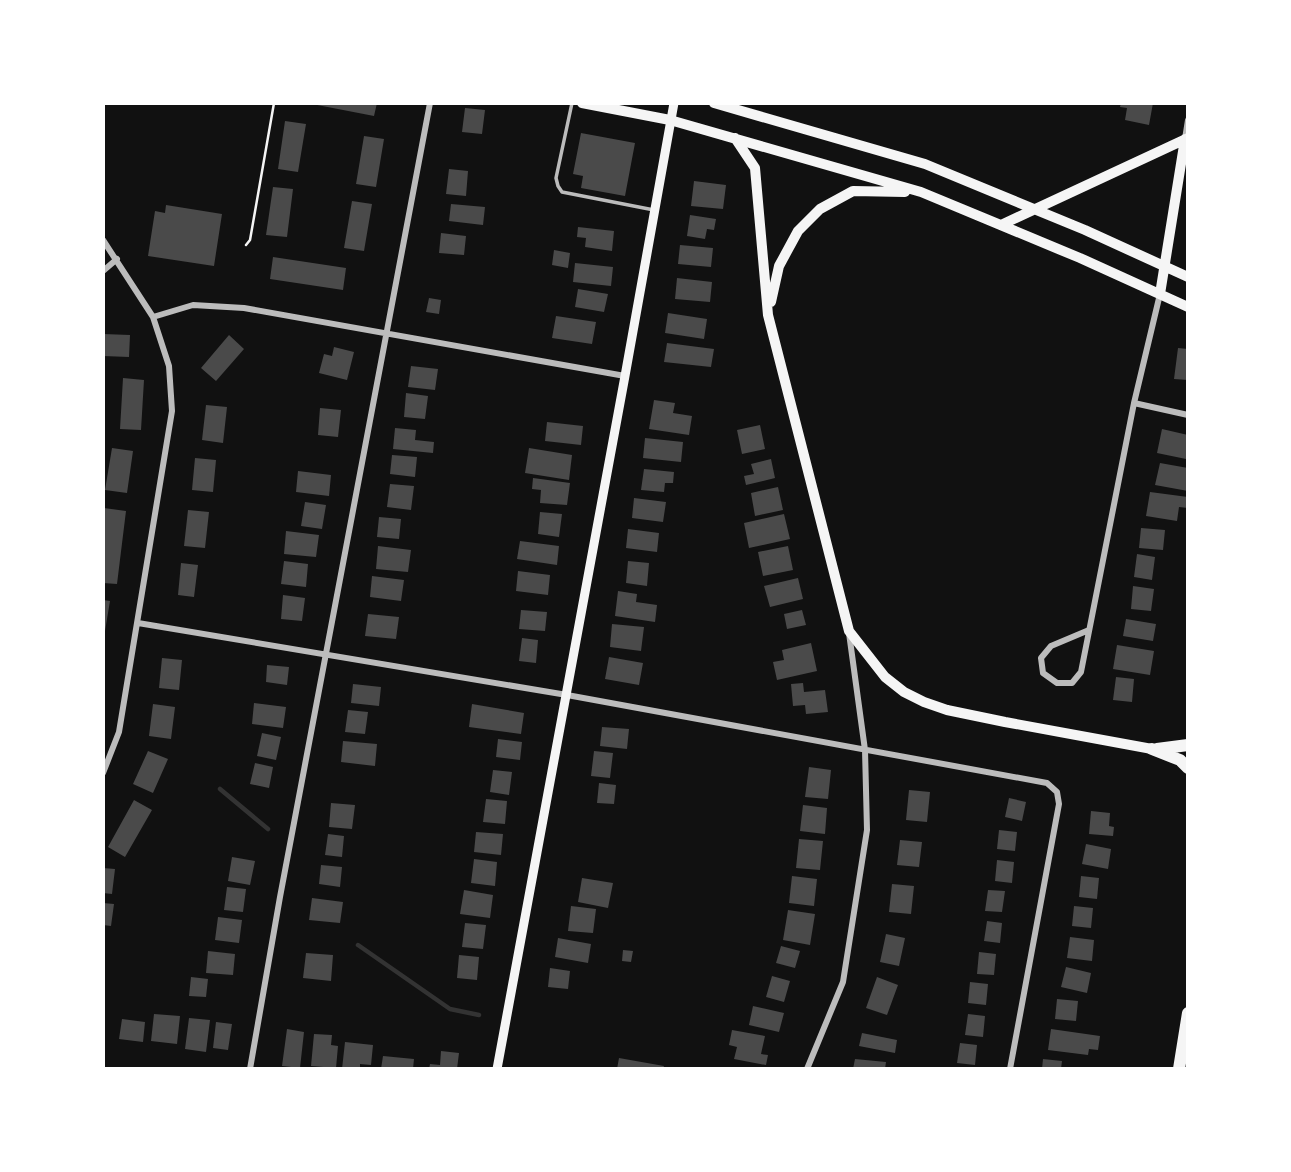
<svg xmlns="http://www.w3.org/2000/svg" width="1291" height="1172" viewBox="0 0 1291 1172" font-family="'Noto Sans',sans-serif">
<rect width="100%" height="100%" fill="#111"/>
<g fill="none" stroke-linecap="round" stroke-linejoin="round">
<path stroke="#333" stroke-width="4.5" d="M220,789L268,829
M358,945L450,1009L479,1015"/>
</g>
<path fill="#4a4a4a" d="M307,103H377L374,116Z
M1121,103H1153L1149,125L1125,120L1127,108L1120,107Z
M465,108L485,110L482,134L462,132Z
M285,121L306,124L298,172L278,169Z
M581,133L635,143L625,196L581,188L583,176L573,174Z
M364,136L384,139L376,187L356,184Z
M449,169L468,171L466,196L446,194Z
M694,181L726,185L723,209L691,206Z
M273,187L293,189L287,237L266,235Z
M352,201L372,204L364,251L344,248Z
M451,204L485,207L483,225L449,221Z
M166,205L222,214L214,266L148,256L155,211L165,213Z
M690,215L716,219L714,230L707,229L705,239L687,236Z
M578,227L614,231L612,251L585,247L586,238L577,237Z
M441,233L466,236L464,255L439,253Z
M680,245L713,248L711,267L678,264Z
M554,250L570,253L568,268L552,265Z
M273,257L346,268L343,290L270,279Z
M575,263L613,267L611,286L573,282Z
M677,278L712,282L710,302L675,299Z
M578,289L608,294L604,312L575,307Z
M429,298L441,300L439,314L426,312Z
M668,313L707,319L704,339L665,333Z
M556,316L596,322L592,344L552,338Z
M103,334L130,335L129,357L103,356Z
M229,335L244,349L216,381L201,368Z
M667,343L714,349L711,367L664,362Z
M334,347L354,352L347,380L319,373L324,354L332,356Z
M1178,348L1188,349V380L1174,379Z
M411,366L438,369L435,390L408,387Z
M123,378L144,380L141,430L120,429Z
M406,393L428,396L425,419L404,417Z
M654,400L675,403L673,413L692,416L689,435L649,429Z
M206,405L227,407L223,443L202,440Z
M320,408L341,410L338,437L318,435Z
M547,422L583,426L581,445L545,441Z
M760,425L765,449L742,454L737,430Z
M395,428L416,430L415,440L434,442L433,453L393,449Z
M1162,429L1188,435L1186,459L1157,453Z
M645,438L683,442L681,462L643,458Z
M112,448L133,451L127,493L105,490Z
M529,448L572,455L569,480L525,473Z
M392,455L417,457L415,477L390,474Z
M195,458L216,460L213,492L192,490Z
M771,459L775,478L746,485L744,476L754,474L751,464Z
M1160,463L1188,468V491L1155,485Z
M644,469L674,472L673,483H665L664,492L641,490Z
M298,471L331,475L329,496L296,492Z
M533,478L570,483L567,505L540,503L541,490L532,489Z
M390,484L414,486L411,510L387,507Z
M778,487L783,510L755,516L751,493Z
M1150,492L1188,497V508L1179,507L1177,521L1146,516Z
M634,498L666,502L663,522L632,518Z
M305,502L326,505L322,529L301,526Z
M104,508L126,511L117,584L103,583Z
M188,510L209,512L205,548L184,546Z
M540,512L562,514L559,537L538,534Z
M784,514L790,539L749,548L744,523Z
M379,517L401,519L399,539L377,537Z
M1141,528L1165,530L1163,550L1139,548Z
M628,529L659,533L657,552L626,548Z
M286,531L319,535L316,557L284,554Z
M520,541L559,546L557,565L517,559Z
M378,546L411,550L408,572L376,569Z
M788,546L793,570L763,576L758,552Z
M1137,554L1155,557L1152,580L1134,577Z
M284,561L308,564L306,587L281,584Z
M628,561L649,563L647,586L626,583Z
M181,563L198,565L194,597L178,595Z
M518,571L550,575L548,595L516,591Z
M372,576L404,580L401,601L370,597Z
M798,578L803,599L770,607L764,586Z
M1133,586L1154,589L1151,611L1131,609Z
M618,591L637,594L636,602L657,605L655,622L615,616Z
M283,595L305,598L302,621L281,619Z
M103,600L110,601L105,631H103Z
M521,610L547,612L545,631L519,629Z
M802,610L806,625L787,629L784,614Z
M368,614L399,617L396,639L365,636Z
M1126,619L1156,624L1153,641L1123,636Z
M612,624L644,627L641,651L610,647Z
M522,638L538,640L536,663L519,661Z
M811,643L817,671L777,680L773,662L784,660L782,650Z
M1117,645L1154,651L1150,675L1113,669Z
M609,657L643,663L639,685L605,679Z
M162,658L182,660L179,690L159,688Z
M267,665L289,667L287,685L266,682Z
M1116,677L1134,679L1132,702L1113,700Z
M803,683L804,692L825,690L828,712L806,714L805,705L793,706L791,684Z
M353,684L381,687L379,706L351,703Z
M254,703L286,707L283,728L252,724Z
M153,704L175,707L171,739L149,736Z
M472,704L524,713L521,734L469,727Z
M348,710L368,712L365,734L345,732Z
M602,727L629,729L627,749L600,746Z
M262,733L281,737L276,760L257,756Z
M498,739L522,742L520,760L496,757Z
M343,741L377,744L375,766L341,762Z
M148,751L168,759L153,793L133,784Z
M594,751L613,753L610,778L591,776Z
M255,763L273,767L269,788L250,784Z
M809,767L831,770L828,799L805,797Z
M493,770L512,772L509,795L490,792Z
M599,783L616,785L614,804L597,803Z
M909,790L930,792L927,822L906,820Z
M1009,798L1026,802L1022,821L1005,817Z
M486,799L507,801L505,824L483,822Z
M134,800L152,810L125,857L108,847Z
M331,803L355,805L352,829L329,827Z
M803,805L827,808L825,834L800,831Z
M1091,811L1110,813L1109,826L1114,827L1113,836L1089,834Z
M999,830L1017,832L1015,851L997,849Z
M476,832L503,834L501,855L474,852Z
M328,834L344,836L342,857L325,855Z
M799,839L823,841L820,870L796,868Z
M900,840L922,842L919,867L897,865Z
M1086,844L1111,849L1108,869L1082,864Z
M232,857L255,861L250,885L228,881Z
M474,859L497,862L495,886L471,883Z
M997,860L1014,862L1012,883L995,881Z
M321,865L342,867L340,887L319,884Z
M103,868L115,869L112,894L103,893Z
M792,876L817,879L814,906L789,903Z
M1081,876L1099,878L1097,899L1079,897Z
M582,878L613,883L608,908L578,902Z
M892,884L914,886L911,914L889,912Z
M227,887L246,889L243,912L224,910Z
M464,890L493,895L490,918L460,914Z
M988,890L1005,891L1002,912L985,911Z
M312,898L343,902L340,923L309,920Z
M103,903L114,904L111,926L103,925Z
M571,906L596,909L593,933L568,931Z
M1074,906L1093,908L1091,928L1072,926Z
M788,910L815,914L810,945L783,940Z
M218,917L242,920L239,943L215,940Z
M987,921L1002,923L1000,943L984,941Z
M465,923L486,925L483,949L462,947Z
M886,934L905,938L899,966L880,962Z
M1070,937L1094,940L1092,961L1067,958Z
M558,938L591,944L588,963L555,957Z
M781,946L800,951L795,968L776,963Z
M623,950L633,951L631,962L622,961Z
M208,951L235,954L233,975L206,973Z
M979,952L996,954L994,975L977,974Z
M306,953L333,955L331,981L303,978Z
M459,955L479,957L477,980L457,978Z
M1066,967L1091,973L1087,993L1061,987Z
M550,968L570,971L568,989L548,987Z
M772,976L790,981L784,1002L766,997Z
M191,977L208,979L206,997L189,996Z
M877,977L898,985L887,1015L866,1008Z
M970,982L988,984L986,1005L968,1003Z
M1057,999L1078,1001L1076,1021L1055,1019Z
M753,1006L784,1013L779,1032L749,1025Z
M154,1014L180,1016L177,1044L151,1041Z
M968,1014L985,1016L983,1037L965,1035Z
M189,1018L210,1020L206,1052L185,1049Z
M122,1019L145,1022L143,1042L119,1039Z
M216,1022L232,1024L228,1050L213,1048Z
M287,1029L304,1032L300,1068L282,1066Z
M1051,1029L1100,1036L1098,1050L1089,1049L1088,1055L1048,1050Z
M732,1030L765,1036L761,1054L768,1055L766,1065L734,1059L737,1047L729,1045Z
M862,1033L897,1040L895,1053L859,1046Z
M314,1034L332,1035L331,1045L338,1046L336,1068L311,1066Z
M345,1042L373,1045L371,1065L360,1064V1069H342Z
M960,1043L977,1045L975,1065L957,1063Z
M441,1051L459,1053L457,1069H429L430,1064L440,1065Z
M383,1056L414,1059L413,1069H381Z
M619,1058L664,1066L663,1069H617Z
M855,1059L886,1062L885,1069H853Z
M1043,1059L1062,1061L1061,1069H1042Z"/>
<g fill="none" stroke-linecap="round" stroke-linejoin="round">
<path stroke="#f5f5f5" stroke-width="2.5" d="M246,245L250,240L274,103"/>
<path stroke="#bcbcbc" stroke-width="3.5" d="M572,103L556,178L558,186L562,192L654,210"/>
<path stroke="#bcbcbc" stroke-width="6" d="M1185,139L1188,120
M103,240L153,317L169,366L172,411L119,732L103,773
M103,271L117,259
M153,317L193,305L244,308L625,376
M1134,403L1188,415
M138,623L567,695L1047,783L1057,792L1059,804L1010,1069
M1089,630L1051,646L1041,658L1043,673L1057,683H1072L1081,672L1134,403L1160,294
M250,1069L280,897L430,103
M807,1069L843,982L867,830L865,750L849,633"/>
<path stroke="#f5f5f5" stroke-width="9" d="M497,1069L625,376L674,103"/>
<path stroke="#f5f5f5" stroke-width="10" d="M582,103L670,120L921,192L1080,258L1188,307
M714,103L925,164L1085,230L1188,277
M735,138L755,168L768,315L849,631L885,677L904,692L924,702L947,710L1005,722L1152,749
M1001,225L1188,138
M1160,294L1185,139
M771,302L779,266L798,231L820,209L853,191L905,192"/>
<path stroke="#f5f5f5" stroke-width="12" d="M1152,749L1180,760L1188,768
M1157,749L1188,745
M1179,1069L1188,1013"/>
</g>
<rect width="1291" height="1172" fill="none" stroke="#ffffff" stroke-width="210"/>
</svg>
